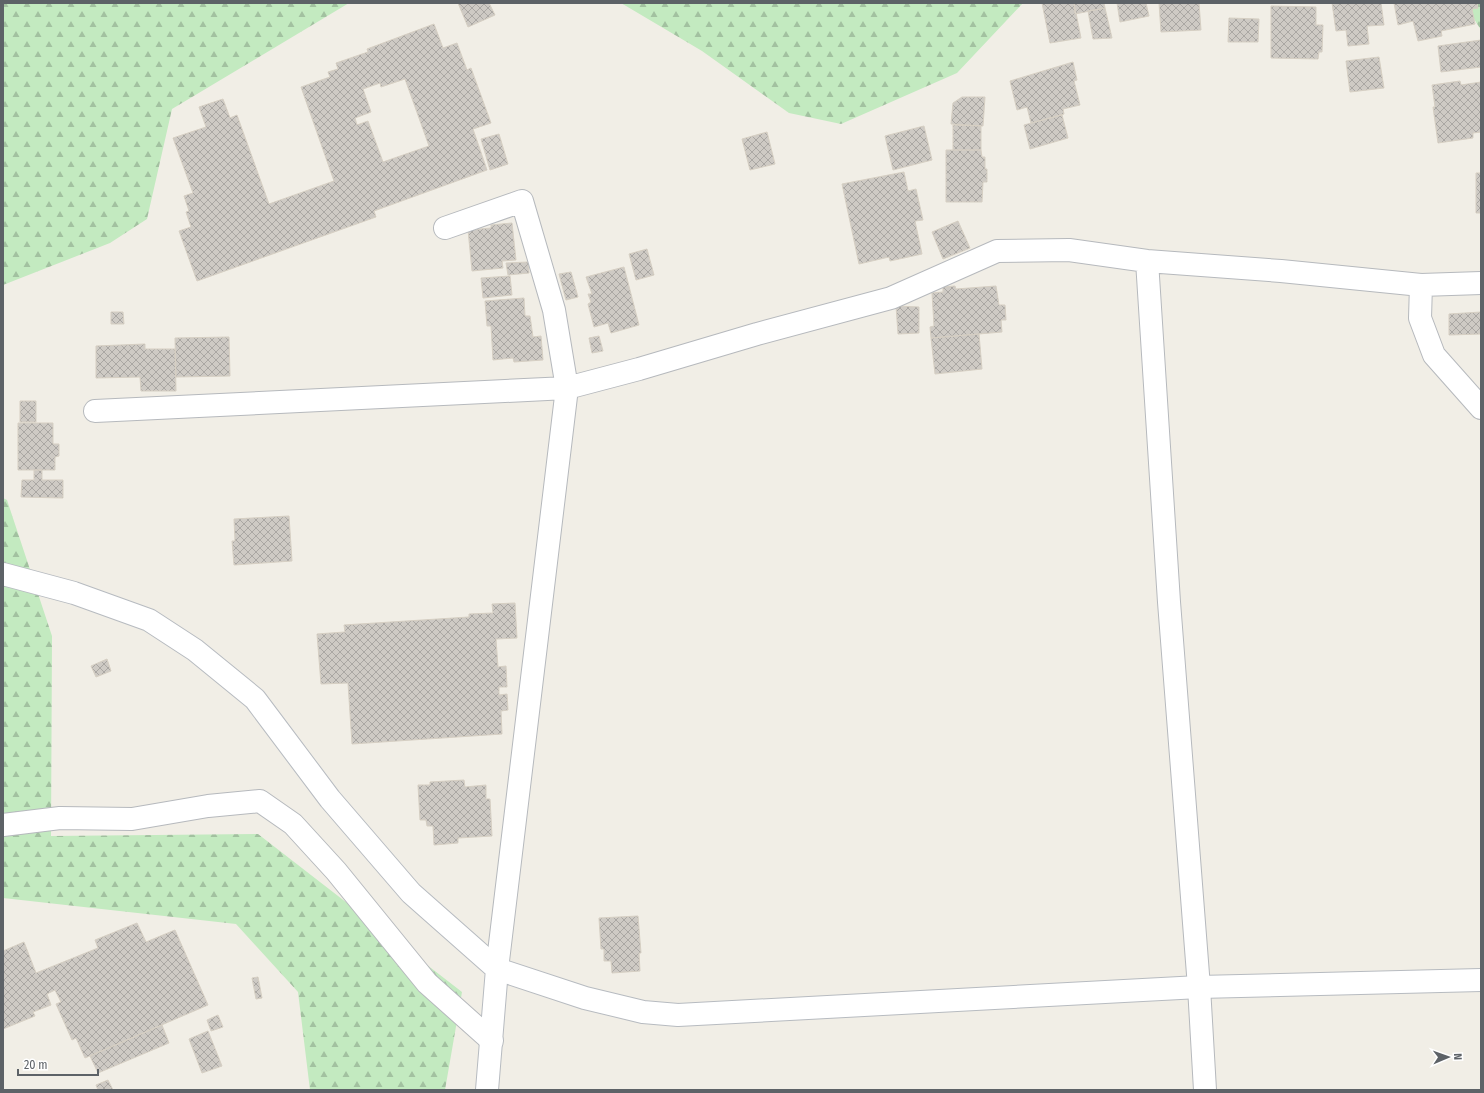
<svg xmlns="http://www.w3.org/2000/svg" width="1484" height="1093" viewBox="0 0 1484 1093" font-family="'Fira Sans Condensed',sans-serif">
<defs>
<pattern id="forest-firs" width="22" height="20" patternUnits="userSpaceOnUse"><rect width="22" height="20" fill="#c3eac0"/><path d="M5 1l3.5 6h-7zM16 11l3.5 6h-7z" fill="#a2c1a0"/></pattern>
<pattern id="building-cross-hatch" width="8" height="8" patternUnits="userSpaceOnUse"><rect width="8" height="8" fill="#cecac4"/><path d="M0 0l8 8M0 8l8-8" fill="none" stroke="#aaa7a3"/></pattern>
</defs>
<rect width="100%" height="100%" fill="#f1eee6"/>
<path fill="url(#forest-firs)" d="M3,3H349L172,109L147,219L110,243L3,285Z
M621,3H1023L957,73L841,124L789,113L702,51Z
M1464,3H1481V30Z
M3,498L7,500L52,636L51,836L258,834L462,992L445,1090H310L298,992L236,924L3,898Z"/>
<path fill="url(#building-cross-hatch)" stroke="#d6cfc3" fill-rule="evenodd" d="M458,3H489L495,15L468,27Z
M1042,3H1074L1081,38L1050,43Z
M1074,3H1104L1105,8L1075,14Z
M1117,3H1146L1149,16L1120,22Z
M1159,3H1199L1201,30L1161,32Z
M1332,3H1381L1384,25L1367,26L1369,44L1348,46L1346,30L1336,31Z
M1394,3H1477L1478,8L1472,9L1475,24L1441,31L1442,36L1418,41L1413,21L1398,25Z
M1271,6L1316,7V25H1323L1322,52H1319L1318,59L1271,58Z
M1105,8L1112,38L1093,39L1088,11Z
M1229,18L1259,19L1258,42H1228Z
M434,24L443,48L457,43L467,70L471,68L491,123L473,129L487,170L374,211L376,217L197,281L179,231L191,227L186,212L189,211L184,196L193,193L173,138L206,127L199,107L223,99L230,118L237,115L269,204L334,181L301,87L330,77L328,72L338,69L336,63L368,52L367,49ZM405,79L429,146L383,162L368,121L357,125L355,118L371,112L363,89L380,83L381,87Z
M1481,40V67L1441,72L1438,46Z
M1379,57L1384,88L1350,92L1346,61Z
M1073,62L1077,80L1074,81L1080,105L1063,109L1064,114L1031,123L1027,107L1017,110L1010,81Z
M1460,81L1461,85L1481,82V132L1473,133V138L1438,143L1433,107H1435L1432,85Z
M962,97H985L983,126L951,124L953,103Z
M1062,115L1068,138L1030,149L1024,125Z
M953,125L981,126V150H953Z
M924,126L932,160L893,170L885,136Z
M767,132L775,164L750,170L742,139Z
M499,134L508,164L490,170L481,139Z
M946,150H981L982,157H985V169H987V182H983L982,202H946Z
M904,172L908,191L916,189L923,220L915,221L922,254L890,261L889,257L859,264L842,184Z
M1476,173H1481V213H1476Z
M958,221L970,248L943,259L932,232Z
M512,223L516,260L502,261L503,268L472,271L468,230L491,228V225Z
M647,249L654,275L636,280L629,254Z
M528,262L529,273L508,275L506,263Z
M624,267L639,325L611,333L608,323L594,327L588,304L591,302L588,294H592L586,277Z
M571,272L578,297L566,300L559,274Z
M510,276L512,295L483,298L481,278Z
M955,286L956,289L996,286L999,305H1005L1006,320H1001L1002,332L931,338L930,327L934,326L932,293L943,292V287Z
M524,298L525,316H530L533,337L541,336L543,360L514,362L513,358L493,360L491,326H487L485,301Z
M896,306L919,307V333L898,334Z
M111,312H123L124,324H111Z
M1481,312V334L1449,335V314Z
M979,334L982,369L935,374L931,338Z
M599,336L603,351L592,353L589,338Z
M229,337L230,376L176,377L175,338Z
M145,344V349H175L176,391H141L140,377L96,378V346Z
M20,401H36V422H20Z
M18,423H53V444H59V456L55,457V470H18Z
M34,470H42V480H63V498L21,497L22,480H34Z
M289,516L292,561L234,565L232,541H235L234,519Z
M515,603L517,638L496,639L498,667L506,666L507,687H499V695L507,694L508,710L501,711L502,734L352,744L348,683L321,684L317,634L345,632L344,625L469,617V614L493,613L492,604Z
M107,659L111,671L96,677L91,666Z
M464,780L465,787L486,785V799H490L492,836L458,838V843L434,845L433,826H427L426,820H420L418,785H430V782Z
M638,916L641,953H639L640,971L612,973L611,961H604V949H601L599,918Z
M137,923L146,942L175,930L208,1005L85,1058L76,1038L72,1040L56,1004L61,1002L55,990L47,994L51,1005L33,1012L35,1016L3,1029V951L24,942L36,973L98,948L95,940Z
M258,977L262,998L256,999L252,978Z
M218,1015L223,1027L211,1031L207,1020Z
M162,1025L169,1043L98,1073L90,1056Z
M208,1031L222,1066L202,1073L189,1039Z
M108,1080L113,1090H98L96,1085Z"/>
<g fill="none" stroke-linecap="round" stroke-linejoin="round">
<g stroke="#b6b9bd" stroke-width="24">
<path id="street" d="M445,228L522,201L554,310L567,388L497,969
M1147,261L1169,602L1199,987L1205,1090
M1421,285L1420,318L1434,355L1481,408
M95,411L567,388L639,369L757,334L891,298L997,251L1069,250L1147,261L1281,271L1421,285L1481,283
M3,825L60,818L132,819L208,806L260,801L293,824L336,871L427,983L492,1041"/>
</g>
<g stroke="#b7bbc0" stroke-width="24">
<path id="secondary" d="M3,574L74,593L149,620L195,650L255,699L330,799L411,893L497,969L585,998L643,1012L678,1015L1199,987L1481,980
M487,1090L497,969"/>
</g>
<use href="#street" stroke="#fff" stroke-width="22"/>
<use href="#secondary" stroke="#fff" stroke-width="22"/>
</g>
<rect width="1484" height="1093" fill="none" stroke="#5d6267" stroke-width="8"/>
<g transform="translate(1448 1057) rotate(88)" stroke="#ffffff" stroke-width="3" paint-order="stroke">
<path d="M0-3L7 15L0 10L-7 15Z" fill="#5d6267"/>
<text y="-6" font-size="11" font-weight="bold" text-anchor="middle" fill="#5d6267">N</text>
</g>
<path d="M18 1069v6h80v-6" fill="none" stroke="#5d6267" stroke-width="2"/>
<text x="24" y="1069" font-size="12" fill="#5d6267" stroke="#ffffff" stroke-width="3" paint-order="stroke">20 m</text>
</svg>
